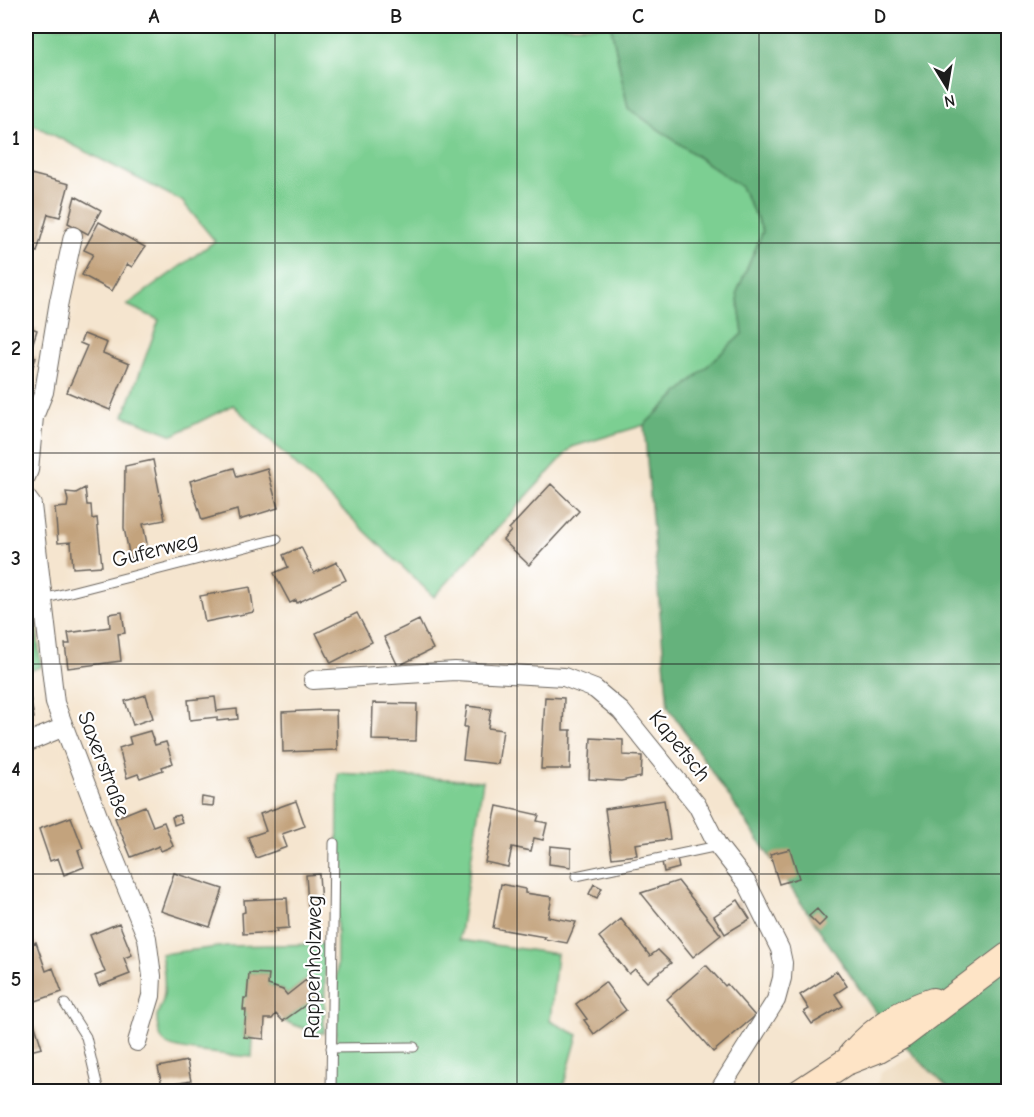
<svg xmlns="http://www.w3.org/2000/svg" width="1034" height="1117" viewBox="0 0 1034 1117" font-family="'Comic Neue',sans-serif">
<rect width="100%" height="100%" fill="#fff"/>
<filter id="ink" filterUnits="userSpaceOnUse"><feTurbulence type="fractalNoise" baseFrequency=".0167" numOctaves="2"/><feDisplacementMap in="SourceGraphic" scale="12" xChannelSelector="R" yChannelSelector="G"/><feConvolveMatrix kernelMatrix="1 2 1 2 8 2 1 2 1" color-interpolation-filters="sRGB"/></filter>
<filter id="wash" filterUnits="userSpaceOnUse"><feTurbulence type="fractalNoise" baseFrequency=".008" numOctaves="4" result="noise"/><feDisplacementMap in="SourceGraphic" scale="24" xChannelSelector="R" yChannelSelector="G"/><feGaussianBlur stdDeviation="1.35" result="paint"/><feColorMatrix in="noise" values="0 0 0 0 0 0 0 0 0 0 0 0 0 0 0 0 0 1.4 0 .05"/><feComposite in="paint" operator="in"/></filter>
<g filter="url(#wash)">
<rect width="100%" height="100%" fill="#f5e5cf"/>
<path fill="#ecd8ba" d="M911,1056L923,1058L957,1092H861L870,1084L875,1090L881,1072Z"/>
<path fill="#7ccf92" stroke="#4c7657" stroke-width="1.5" d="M26,26H611L628,108L741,187L763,231L737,292L743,333L644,425L572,447L434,597L233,405L173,435L124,416L159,320L127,305L215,241L182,201L26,121Z
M26,546L41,667L26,672Z
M338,773L483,781L459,940L557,954L550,1021L578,1035L562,1091L336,1092Z
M326,944L324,1033H317L283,1021L317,996L306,980L287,995L283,990L268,985V974L249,973L244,1037L253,1038L252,1057C234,1055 177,1052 165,1043C159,1038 157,1025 157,1017C158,1011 161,1006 163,1000C166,985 164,969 161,954L227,946Z"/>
<path fill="#65b27c" stroke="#40674c" stroke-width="1.5" d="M611,26H1008V1091H951L886,1028L668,707L644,425L743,333L737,292L763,231L741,187L628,108Z"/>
<g id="blocks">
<path fill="#c3a37d" d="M27,173L69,184L60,217L48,214L37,252L26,249Z
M75,196L101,210L88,234L68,223Z
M99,222L145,247L132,267L127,264L112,291L82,275L93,254L84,250Z
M26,326L37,330L29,355L36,357L29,379L26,377Z
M84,334L107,343L103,353L129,364L110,410L67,392L87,346L80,343Z
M153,460L165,520L143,524L149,554L130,558L124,528L125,466Z
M234,468L237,477L267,468L278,508L239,520L237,510L202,520L190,481Z
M551,484L579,511L529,565L503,540L511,531L509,529Z
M85,488L87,505H91L92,519L97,518L102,566L73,568L71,542L58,543L55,508L67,507L68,501L66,492L76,493Z
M301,547L314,573L337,562L346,580L297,603L296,600L290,603L274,573L288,567L283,555Z
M250,587L254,612L205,622L200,596Z
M122,612L125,633L118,634L121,661L68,668L65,644H70L68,633L110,627L109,614Z
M357,613L372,642L331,663L316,633Z
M419,620L433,649L398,666L384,637Z
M29,691L34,718L26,720V692Z
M146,695L153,718L133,725L125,701Z
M215,697L217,711L237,709L238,719L217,721V717L190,720L188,700Z
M545,697L564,698L563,730H571L570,769H541Z
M373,703L417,704L416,741L372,740Z
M467,706L491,709L488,728L503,730L498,764L463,760L467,727H464Z
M324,710H336L337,750L283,752L282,712Z
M150,731L155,745L166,742L173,763L162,767L163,770L140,778L138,774L127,778L119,748L131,744L129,737Z
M591,738L623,740V755L642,756L641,777L621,781L589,779Z
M202,797L214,799L213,806L201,805Z
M664,800L670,839L635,844L637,855L612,858L605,809Z
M296,801L305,826L282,834L287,847L256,858L248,837L266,831L260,814Z
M145,806L153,826L164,822L173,846L161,851L159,846L131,857L115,818Z
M497,806L539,815L537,821L547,823L543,840L534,838L531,851L512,847L508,867L485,862Z
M179,815L182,822L174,825L172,817Z
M71,817L83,848L78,850L84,867L64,875L58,858L50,861L39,829Z
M550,846L571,848V867L549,864Z
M790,849L799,878L779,884L770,854Z
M677,859L679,868L664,872L662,862Z
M174,873L223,889L210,927L161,911Z
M319,874L321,904L308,905L306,875Z
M678,881L721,935L693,957L641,893Z
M501,884L525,889V893L552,897L548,917L576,922L567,943L544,939L545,937L493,928Z
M594,884L602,888L597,898L589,894Z
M287,898L289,928L276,929L277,932L243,934L242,913L245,912L244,900Z
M738,900L750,919L725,934L714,916Z
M817,909L826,919L819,926L809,916Z
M621,919L650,956L658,950L671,963L647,982L635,969L629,974L599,937Z
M119,923L132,955L124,958L130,974L99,986L95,976L105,972L90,935Z
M36,942L46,971L53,968L62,992L33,1002L28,986L26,987V946Z
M706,965L725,986L727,984L755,1016L713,1052L667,999Z
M837,971L847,986L835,994L843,1006L812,1024L804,1012L809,1009L800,995Z
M249,973L269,974L268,985L283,990L287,995L306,980L318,996L283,1021L276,1014L272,1019H265L264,1039L244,1037L246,1010H243L244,998H247Z
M605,982L626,1010L594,1034L584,1020L587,1019L576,1004Z
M35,1026L42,1048L26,1052V1029Z
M187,1061L191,1081L162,1086L158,1067Z"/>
</g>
</g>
<g filter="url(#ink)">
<use href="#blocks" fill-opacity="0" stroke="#68625b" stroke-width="1.5"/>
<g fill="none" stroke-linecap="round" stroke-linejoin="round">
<g stroke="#68625b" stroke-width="11">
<path id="service" d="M43,599L277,539
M576,876L718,846
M65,1004L86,1037L99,1092
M331,1048L414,1047
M331,1092L334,843"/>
</g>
<g stroke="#68625b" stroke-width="20">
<path id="minor" d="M26,477L29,470L34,417L44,392L59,301L73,236
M26,497L32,505L55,703L111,850L147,938L152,976L151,996L137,1042
M313,680L455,671L564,677L595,689L621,711L697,805L718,846L747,883L780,949L783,963L782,978L776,1000L718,1092
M26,743L64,727"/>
</g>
<g stroke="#68625b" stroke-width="28">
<path id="secondary" d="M852,1054C875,1028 901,1011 933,1001
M800,1092L844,1063L877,1050L903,1035L1008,956"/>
</g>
<use href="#service" stroke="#fff" stroke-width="9"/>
<use href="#minor" stroke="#fff" stroke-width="18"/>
<use href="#secondary" stroke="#fee4c6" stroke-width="26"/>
</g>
</g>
<path fill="none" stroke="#1c1c1c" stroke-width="1.5" stroke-opacity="0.55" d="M275,26V1092M517,26V1092M759,26V1092M26,243H1008M26,453H1008M26,664H1008M26,874H1008"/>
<g text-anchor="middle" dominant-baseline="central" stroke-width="4.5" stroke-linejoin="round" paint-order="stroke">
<g font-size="22" fill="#1c1c1c" stroke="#fff">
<text transform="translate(155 550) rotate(-14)">Guferweg</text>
<text transform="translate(680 746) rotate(51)">Kapetsch</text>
<text transform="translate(104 764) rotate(69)">Saxerstraße</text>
<text transform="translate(313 967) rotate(-89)">Rappenholzweg</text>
</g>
</g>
<rect width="1034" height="1117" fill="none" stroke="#fff" stroke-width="66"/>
<g transform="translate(947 87) rotate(169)" stroke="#ffffff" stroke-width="4.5" paint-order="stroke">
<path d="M0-4.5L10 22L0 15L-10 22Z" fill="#1c1c1c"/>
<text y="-9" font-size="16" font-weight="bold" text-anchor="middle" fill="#1c1c1c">N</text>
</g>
<rect x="33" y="33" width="968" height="1051" fill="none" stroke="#1c1c1c" stroke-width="2"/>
<g font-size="20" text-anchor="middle" font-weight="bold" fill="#1c1c1c">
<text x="154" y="23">A</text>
<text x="396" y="23">B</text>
<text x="638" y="23">C</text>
<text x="880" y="23">D</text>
<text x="16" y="145">1</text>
<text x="16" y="355">2</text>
<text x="16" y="565">3</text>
<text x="16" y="776">4</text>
<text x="16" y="986">5</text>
</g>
</svg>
